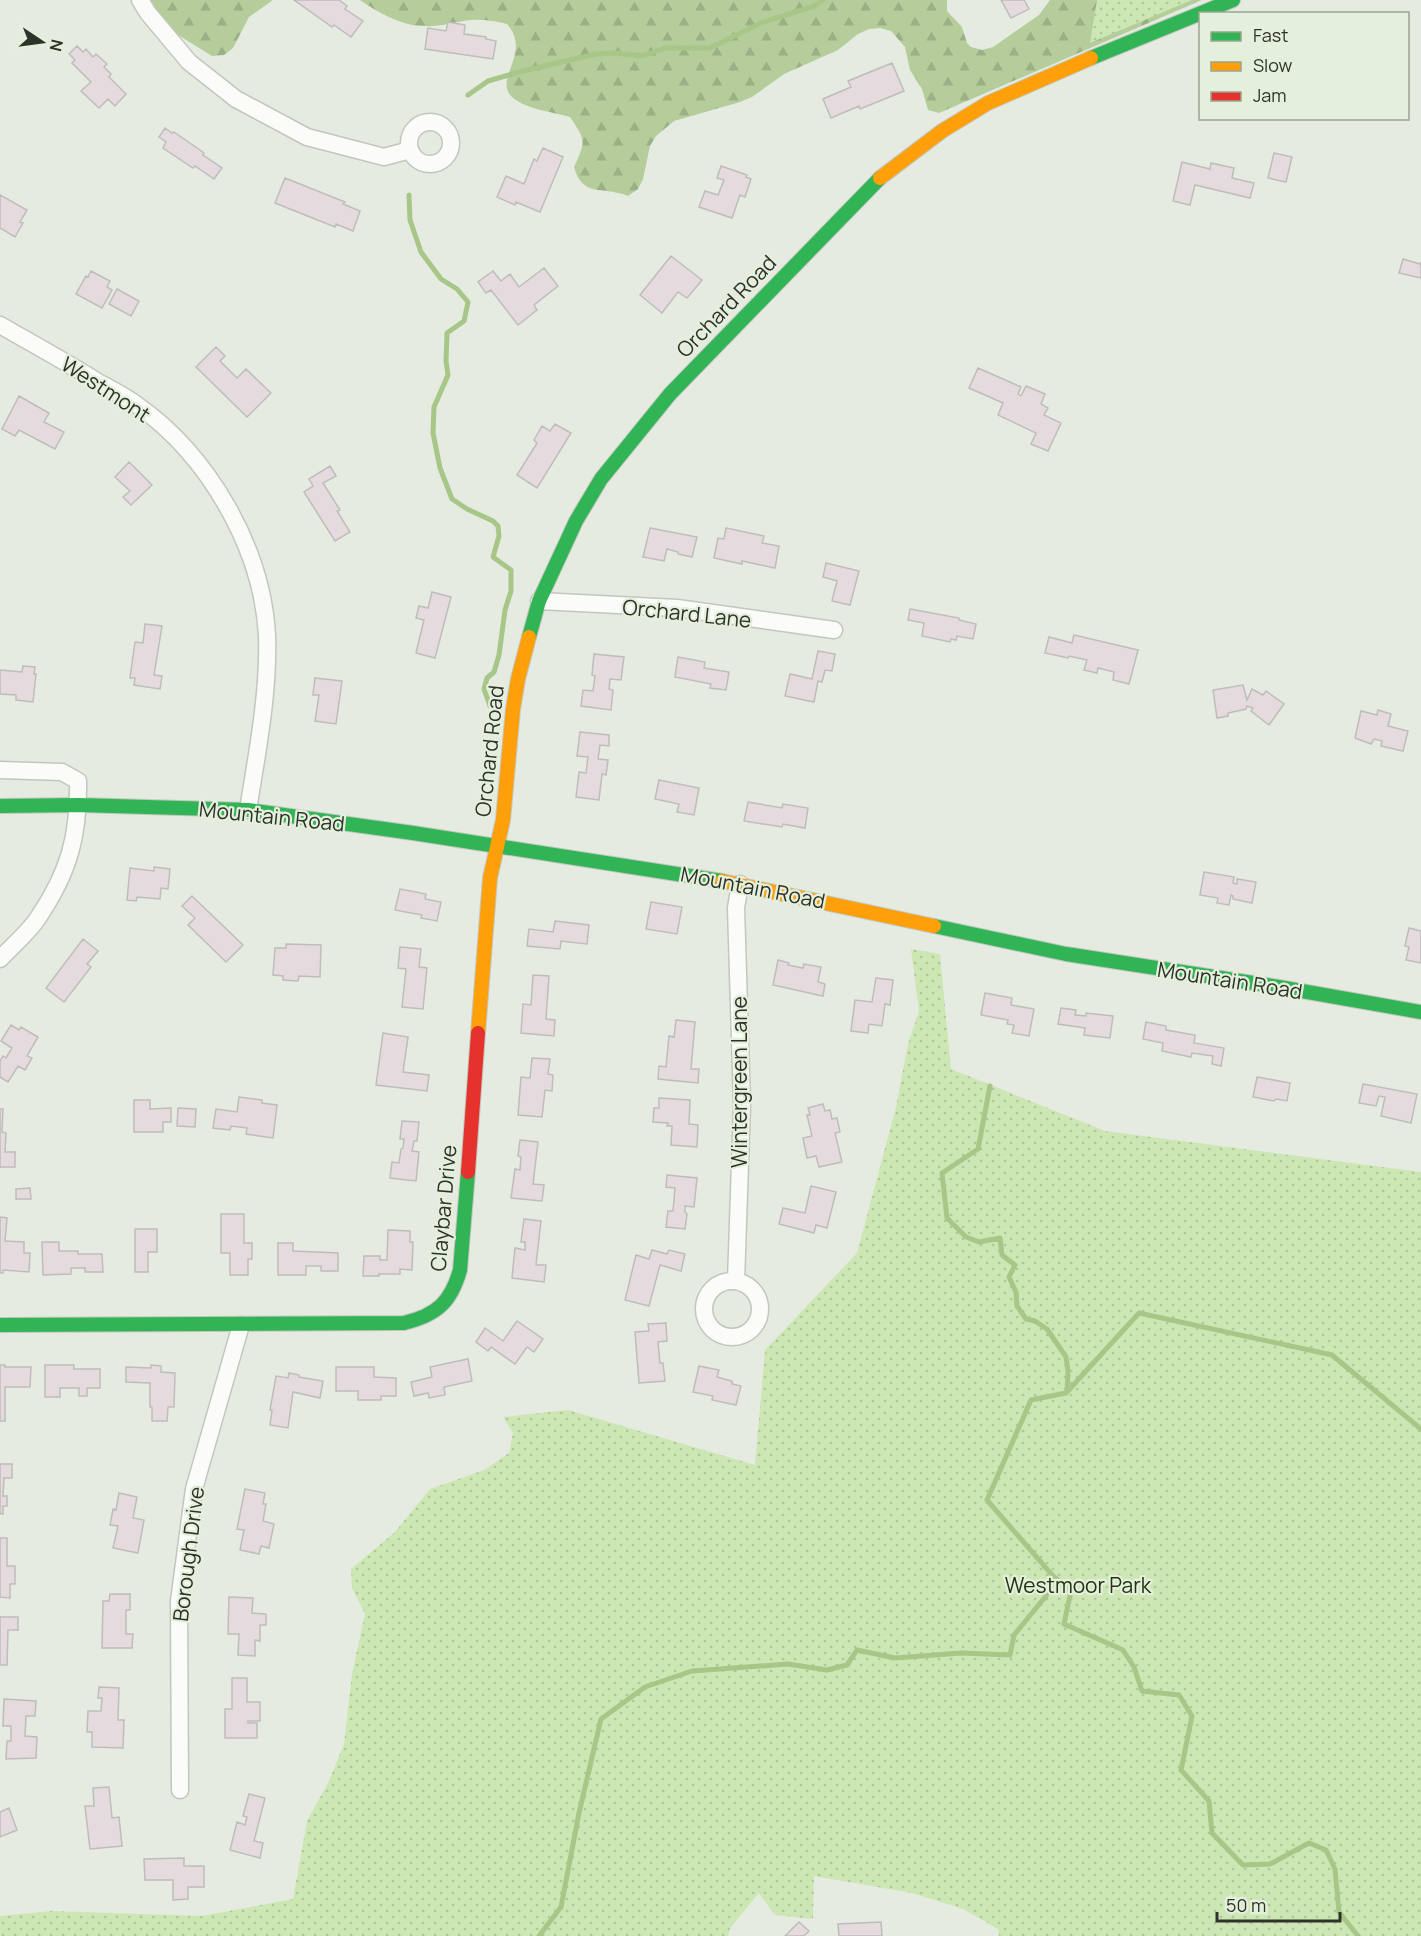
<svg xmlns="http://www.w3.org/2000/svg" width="1421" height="1936" viewBox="0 0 1421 1936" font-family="Manrope,sans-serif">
<defs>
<pattern id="forest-firs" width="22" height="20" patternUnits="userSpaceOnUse" patternTransform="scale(1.5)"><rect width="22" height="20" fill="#b4cd9a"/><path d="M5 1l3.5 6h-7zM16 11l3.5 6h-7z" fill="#9bb085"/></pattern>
<pattern id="park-dots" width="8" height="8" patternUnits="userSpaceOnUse" patternTransform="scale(1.5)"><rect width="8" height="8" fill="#cde7b4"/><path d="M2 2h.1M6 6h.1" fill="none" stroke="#b0c79b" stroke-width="1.8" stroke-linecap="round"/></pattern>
</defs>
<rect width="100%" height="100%" fill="#e5ebe0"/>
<path fill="url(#forest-firs)" d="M149,0H273L249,17L233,48L224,55L212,56L175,33L167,25Z
M360,0H947V11L962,27L967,43L971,47L982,50L993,47L1039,15L1050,0H1202L939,113L928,110L922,89L910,70L905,47L891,31L880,28L869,29L858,34L838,50L784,74L752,97L740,102L674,121L656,136L650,146L643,179L638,189L628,196C604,186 582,198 574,167C586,141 586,141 570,117C553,112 531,110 516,100C488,82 534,54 507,24C495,21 482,19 470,20C455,22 439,27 424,26C402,26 377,12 360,0Z"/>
<path fill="url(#park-dots)" d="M1097,0H1192L1090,43Z
M911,949L940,954L951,1069L1105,1131L1421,1172V1936H999L998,1929L963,1909L912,1893L814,1876L813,1919L775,1915L759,1893L730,1928L728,1936H0V1916L51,1911L202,1916L293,1899L307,1821L329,1781L344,1744L352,1674L365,1614L352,1588L351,1569L395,1532L430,1489L484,1470L509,1453L513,1433L503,1417L568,1410L755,1465L765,1350L857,1253L896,1107L908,1044L919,1011Z"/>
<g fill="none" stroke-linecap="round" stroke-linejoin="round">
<path stroke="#a7c687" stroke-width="5" d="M468,95L488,81L519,72L596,54L613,53L642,56L665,48H710L761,23L814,6L823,0
M409,195L410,220L421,252L441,279L457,289L468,302L464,321L447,333L446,361L448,375L434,407L433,433L440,468L452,499L467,509L493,521L498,526L499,536L493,557L511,570V591L505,610L499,655L494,672L487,678L484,689L490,706
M990,1086L978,1149L942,1173L947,1218L966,1237L979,1242L1000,1238L1002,1255L1015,1265L1009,1277L1016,1292L1017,1306L1026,1319L1035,1321L1047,1329L1066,1357L1068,1371L1067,1392
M539,1936L561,1907L579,1813L601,1719L645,1687L692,1671L788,1664L827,1670L847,1665L857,1650L895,1658L961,1653L1010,1655L1014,1635L1046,1596L1053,1576
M1358,1936L1339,1912L1335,1869L1326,1850L1309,1843L1270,1864L1243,1865L1212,1833L1209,1801L1181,1770L1192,1716L1179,1695L1142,1691L1134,1667L1123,1650L1064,1624L1071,1591L1053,1576L987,1500L1031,1400L1066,1393L1139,1313L1332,1355L1421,1429"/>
</g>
<path fill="#e5dbdf" stroke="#bebdbb" stroke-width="1.5" d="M294,0H339L347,6L345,9L363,21L351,37L334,25L332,27Z
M1001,0H1024L1029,9L1011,18Z
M448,22L465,25L464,34L486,37V39L496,41L493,59L425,49L428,28L446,31Z
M77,46L83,52L86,49L93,57L96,54L107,64L104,67L111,74L109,77L126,94L115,106L108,99L99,108L81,91L91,82L72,63L75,60L69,54Z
M892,63L904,91L860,109L859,106L831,118L823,99L851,87L848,81Z
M165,128L172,133L174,132L204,153L203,155L222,168L214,179L195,166L193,168L163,148L166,142L159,137Z
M543,148L563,157L540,212L516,202L515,205L497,197L506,176L524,184L534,159L537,161Z
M1274,153L1292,157L1286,182L1268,178Z
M1182,162L1210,169L1211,163L1234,168L1232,178L1254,183L1250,198L1195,185L1190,205L1173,201Z
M721,166L747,175L746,177L751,179L745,197L740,195L732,218L699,207L705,191L718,195L724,180L717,178Z
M285,178L345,202L343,204L360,211L353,231L336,224L335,227L275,203Z
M0,195L27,210L20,222L23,223L15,237L0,228Z
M671,256L702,280L687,298L678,292L662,313L640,295Z
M1403,259L1420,264L1421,262V278L1399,273Z
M544,268L558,286L534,305L537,310L518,325L491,290L486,293L478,282L493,271L501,281L510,274L519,287Z
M91,271L110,281L107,287L112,290L102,308L76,294L86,276L88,277Z
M117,289L139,301L131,316L109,304Z
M216,347L225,356L220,361L237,378L246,369L271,393L247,417L196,367Z
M978,368L1021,387L1018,394L1021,396L1026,386L1045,394L1041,404L1048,408L1044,415L1061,423L1048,451L1031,444L1036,433L998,415L1003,403L969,388Z
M19,396L49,413L44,422L64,432L55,449L19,430L15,436L2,429Z
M555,424L571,433L537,488L517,475L537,443L534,440L542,426L550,431Z
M129,462L152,485L131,505L123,497L130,491L115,477Z
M330,466L336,476L323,483L340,510L337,511L350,532L335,541L304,492L313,486L309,479Z
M650,528L697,537L692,557L678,554V552L667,549L664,561L643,557Z
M726,528L764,536L762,543L779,546L775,568L742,561V564L714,558L718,538L724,539Z
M826,563L859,571L850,605L832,601L837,581L823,577Z
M432,592L451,597L435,658L416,653L424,620L416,618L419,606L428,608Z
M910,609L959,618V620L976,624L973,639L957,636L956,640L951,639L950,642L922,636L924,623L908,620Z
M145,624L162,626L154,675L162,676L160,689L134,685L135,678H130L135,642L143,643Z
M1074,635L1138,650L1129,684L1113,680L1114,672L1098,668L1097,673L1084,670L1087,660L1069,656L1068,658L1045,653L1049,637L1072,643Z
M818,651L835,654L832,671L825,670L822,682L818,681L814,702L785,696L790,674L812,679Z
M594,654L624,657L621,680L610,679L609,689L613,690L611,710L581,706L583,690L593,691L595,676L592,675Z
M678,657L705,662L704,668L729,672L726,690L710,688L711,684L675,677Z
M23,666L35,667L34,674H36L33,702L16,700V695L0,694V670L22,672Z
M315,678L342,681L336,724L315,721L319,695H313Z
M1243,685L1247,700L1252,689L1263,695L1266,691L1284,704L1269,725L1251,711L1253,708L1247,706L1246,709L1228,713V716L1217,718L1213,690Z
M1378,710L1391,714L1388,726L1408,731L1403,751L1381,746L1382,741L1374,739L1371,744L1355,738L1361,711L1377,715Z
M580,732L609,735V746L600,745L598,759L608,760L606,775L602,774L599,800L576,797L579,772L586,773L588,757L577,756Z
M659,780L699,788L694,815L677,812L679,804L655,799Z
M748,802L782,808L783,804L808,808L805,828L783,824L782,827L744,821Z
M154,867L170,869L168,889L161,888L160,899L137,897L136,901L127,900L130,868L154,871Z
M1204,872L1234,877L1233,883L1237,884V879L1256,882L1252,903L1233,899V896L1231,895L1229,905L1217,903L1218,898L1200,895Z
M400,889L426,894L425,899L441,902L437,921L421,918L422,915L395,910Z
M192,896L243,945L226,962L188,925L195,918L182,906Z
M651,902L682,907L677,934L646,929Z
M555,921L589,925L587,944L561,941L560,949L527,946L529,929L553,932Z
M1409,928L1421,931V963L1406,960L1409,947L1405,946Z
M83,939L98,951L87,964L91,967L64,1002L46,988Z
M286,944L321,945L320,977L299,976L298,981L283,980V976L273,975L275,948H286Z
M400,947L421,949L419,967L427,968L423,1009L402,1007L406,969L398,968Z
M778,960L789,963L788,965L803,968L804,964L821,967L818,982L825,984L823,996L773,985Z
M533,975L549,976L546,1019L555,1020L554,1036L521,1033L523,1004L531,1005Z
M876,978L893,980L890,1005L885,1004L882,1026L869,1024L868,1033L851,1031L855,1000L872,1002Z
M985,993L1012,998L1011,1005L1034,1009L1029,1036L1012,1033L1014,1025L1007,1024L1008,1020L981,1015Z
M1061,1008L1076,1010L1075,1015L1086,1016V1013L1113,1016L1110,1038L1084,1035L1085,1028L1058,1024Z
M676,1020L695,1022L691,1069H699L698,1083L658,1079L659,1066L666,1067L669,1036L674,1037Z
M1146,1022L1166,1026V1030L1195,1035L1194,1043L1224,1048L1221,1066L1212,1064L1213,1056L1192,1053L1191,1057L1162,1051L1163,1043L1143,1039Z
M11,1025L19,1030L21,1027L38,1037L27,1056L32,1058L25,1070L18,1066L8,1082L0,1077V1061L3,1056L6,1058L12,1048L1,1041Z
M383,1033L408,1037L403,1072L429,1075L427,1091L376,1085Z
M532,1058L550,1059L548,1074L553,1075L552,1091L545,1090L542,1117L518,1115L521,1077L530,1078Z
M1257,1077L1290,1083L1287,1101L1276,1099L1274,1101L1253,1097Z
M1363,1084L1417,1094L1411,1123L1381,1116L1385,1097L1379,1096L1376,1106L1359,1103Z
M239,1097L262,1100V1103L277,1105L273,1138L246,1134L247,1128L231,1126L230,1130L213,1128L216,1109L237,1112Z
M659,1098L690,1100L689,1124L698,1125L697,1147L671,1145L672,1126H667L668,1123L653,1122L654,1108H659Z
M134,1100H150V1109L171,1108V1122H163V1132H134Z
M823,1104L825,1111L830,1110L832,1119L837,1118L840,1132L835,1133L842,1162L819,1167L816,1156L807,1158L803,1138L812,1136L807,1115H810L808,1108Z
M178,1108L196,1109L195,1127L177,1126Z
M0,1109H3L2,1132L6,1133L5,1152H15V1167H0Z
M402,1121L419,1122L417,1141H414L412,1151L419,1152L416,1181L390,1178L392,1162L399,1163L401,1149L403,1148L404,1139H400Z
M520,1140L538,1142L533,1184L544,1185L542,1201L511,1198L515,1169L520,1170L521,1157L518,1156Z
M667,1175L697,1178L694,1207L685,1206V1212L687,1214L685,1229L666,1227L668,1211H673L675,1188L666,1187Z
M811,1186L836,1192L827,1228L816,1225L814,1233L779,1224L783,1208L805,1213Z
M30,1188L31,1199H16V1189Z
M221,1214H244V1243H252V1259H248V1275H230V1253H221Z
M0,1217L7,1218L5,1241L24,1242V1253H30L29,1272L3,1270V1273H0Z
M524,1219L541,1221L536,1265H546L544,1282L512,1278L515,1248L525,1250V1242H521Z
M135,1229H157V1252H148V1272H135Z
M388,1230L410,1231V1242H413L412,1270L400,1269V1274H379V1276H363L364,1256H380V1260H387Z
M42,1242H59V1251H78V1254H102L103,1272H85V1268H71V1274L43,1275Z
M278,1243H293V1251L338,1253V1271H321V1266H306V1275H278Z
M652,1250L667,1254L669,1250L685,1254L681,1271L660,1265L649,1306L625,1300L636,1255L649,1259Z
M517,1321L543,1339L534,1352L527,1347L515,1364L491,1347L488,1351L476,1342L485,1328L503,1341Z
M666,1323L667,1341L658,1342L660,1363H663L665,1381L639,1383L635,1332L649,1331L648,1324Z
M468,1359L472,1381L444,1387L445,1395L429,1398L428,1393L414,1396L411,1382L432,1377L430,1367Z
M0,1365H5V1367H31L30,1387H5V1421H0Z
M45,1365H74V1369H100V1388H87V1396H79V1388H60V1397H45Z
M151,1365L161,1366V1372L175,1373L174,1407H168L167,1421H152V1407H150V1383L126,1382V1367L151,1368Z
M699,1366L719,1370L717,1377L732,1381V1384L741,1386L736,1405L712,1400L713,1396L693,1392Z
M336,1367H374V1377L396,1378V1396H381V1400H358V1391H336Z
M289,1373L299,1375V1377L323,1381L320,1398L293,1392L288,1428L270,1425L272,1410H270L276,1376L288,1378Z
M0,1464H12V1478H4L3,1496H7V1506H3V1514H0Z
M245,1489L265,1493L263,1504H266L263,1521L274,1524L269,1548L261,1546L259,1554L240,1550L244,1530L237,1529Z
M119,1493L137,1497L133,1518L144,1520L138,1553L113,1548L118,1526L110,1525L113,1509L116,1510Z
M0,1538H7V1566H15V1584H10V1598L0,1597Z
M110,1594H130V1610H126V1634H133L132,1648H102L103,1601H109Z
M229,1597L253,1598L252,1613L266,1614V1625H260V1641L255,1640V1656L238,1655L239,1634H228Z
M0,1617H18V1630H8L7,1665H0Z
M232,1678H247V1702H260V1721H248V1723H257V1738H225V1709H232Z
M99,1687L119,1688L118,1720H124L123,1748L92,1747V1732H87L88,1711H101L102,1698H98Z
M4,1699L36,1701L35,1716H26L25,1736L37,1737L36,1758L6,1759L7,1741H11V1726H3Z
M109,1787L112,1818L119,1817L122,1846L90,1849L85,1806H94L93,1788Z
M249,1794L265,1798L254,1841L263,1843L260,1858L230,1850L237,1822L245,1825L247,1817L243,1816Z
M9,1808L17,1830L0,1837V1812Z
M184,1858V1866H204V1887H188V1899L173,1900V1880H145L144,1859Z
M799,1922L809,1931L804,1936H785Z
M881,1922L882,1936H839L838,1924Z"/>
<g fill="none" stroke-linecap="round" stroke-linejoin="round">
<g stroke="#c2c7be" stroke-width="19">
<path id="street" d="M140,0L148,13L189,62L236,99L307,137L384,157L410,150
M409 143a21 21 0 1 1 42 0a21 21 0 1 1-42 0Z
M0,325C33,344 66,362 98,382C111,389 125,396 137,405C208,455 262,547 267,635C269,693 257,753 248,810
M539,601L677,608L834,630
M0,770L62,772L78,781C79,836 69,872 38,918C28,933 12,946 0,959
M704 1309a28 28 0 1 1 56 0a28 28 0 1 1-56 0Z
M736,1281L742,1105L736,908L740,884
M180,1790L179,1601L194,1489L241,1325"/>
</g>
<g stroke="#c2c7be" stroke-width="16">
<path id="fast" d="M1091,58L1233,0
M529,637L539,601L576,521L601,479L670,394L880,178
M0,806L79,805L248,810L413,833L722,881
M934,926L1066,954L1279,987L1421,1012
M0,1325L404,1323C437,1315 451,1302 460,1270L468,1172"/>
</g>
<g stroke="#c2c7be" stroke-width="16">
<path id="slow" d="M880,178L942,131L988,103L1091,58
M722,881L934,926
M478,1033L490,878L503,820L513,709L518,679L529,637"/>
</g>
<g stroke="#c2c7be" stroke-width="16">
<path id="jam" d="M468,1172L478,1033"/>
</g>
<use href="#street" stroke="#fbfcfa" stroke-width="16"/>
<use href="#fast" stroke="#30b455" stroke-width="14"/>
<use href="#slow" stroke="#ff9f0a" stroke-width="14"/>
<use href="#jam" stroke="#e5322d" stroke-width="14"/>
</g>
<g text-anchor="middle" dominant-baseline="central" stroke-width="4.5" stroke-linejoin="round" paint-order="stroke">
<g font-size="21" fill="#2e322a" stroke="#e4f0db">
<text transform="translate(726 306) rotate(-46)">Orchard Road</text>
<text transform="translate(106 389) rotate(33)">Westmont</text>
<text transform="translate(687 613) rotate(6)">Orchard Lane</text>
<text transform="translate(489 751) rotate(-84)">Orchard Road</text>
<text transform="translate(272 816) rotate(6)">Mountain Road</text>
<text transform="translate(753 887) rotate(11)">Mountain Road</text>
<text transform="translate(1230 980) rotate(9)">Mountain Road</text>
<text transform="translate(739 1082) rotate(-90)">Wintergreen Lane</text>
<text transform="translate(443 1208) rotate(-85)">Claybar Drive</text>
<text transform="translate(188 1554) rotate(-83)">Borough Drive</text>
</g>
<g font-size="21" fill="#243411" stroke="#e4f0db">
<text x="1078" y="1585">Westmoor Park</text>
</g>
</g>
<rect x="1199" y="12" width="210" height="108" fill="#e4f0db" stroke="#9ba494" stroke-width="1.5"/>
<rect x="1211" y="32" width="30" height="9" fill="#30b455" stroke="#9ba494" stroke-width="1.5"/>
<text x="1253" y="42" font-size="18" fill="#2e322a">Fast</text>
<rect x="1211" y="62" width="30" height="9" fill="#ff9f0a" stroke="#9ba494" stroke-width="1.5"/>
<text x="1253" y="72" font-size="18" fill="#2e322a">Slow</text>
<rect x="1211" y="92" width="30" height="9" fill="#e5322d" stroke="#9ba494" stroke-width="1.5"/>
<text x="1253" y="102" font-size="18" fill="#2e322a">Jam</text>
<g transform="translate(42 42) rotate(103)" stroke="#e4f0db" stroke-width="4.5" paint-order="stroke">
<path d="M0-4.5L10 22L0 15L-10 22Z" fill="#2e322a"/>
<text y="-9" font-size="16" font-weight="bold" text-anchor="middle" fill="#2e322a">N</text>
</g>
<path d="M1217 1912v9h123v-9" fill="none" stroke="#2e322a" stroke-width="3"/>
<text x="1226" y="1912" font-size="18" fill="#2e322a" stroke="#e4f0db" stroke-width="4.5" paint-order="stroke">50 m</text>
</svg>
